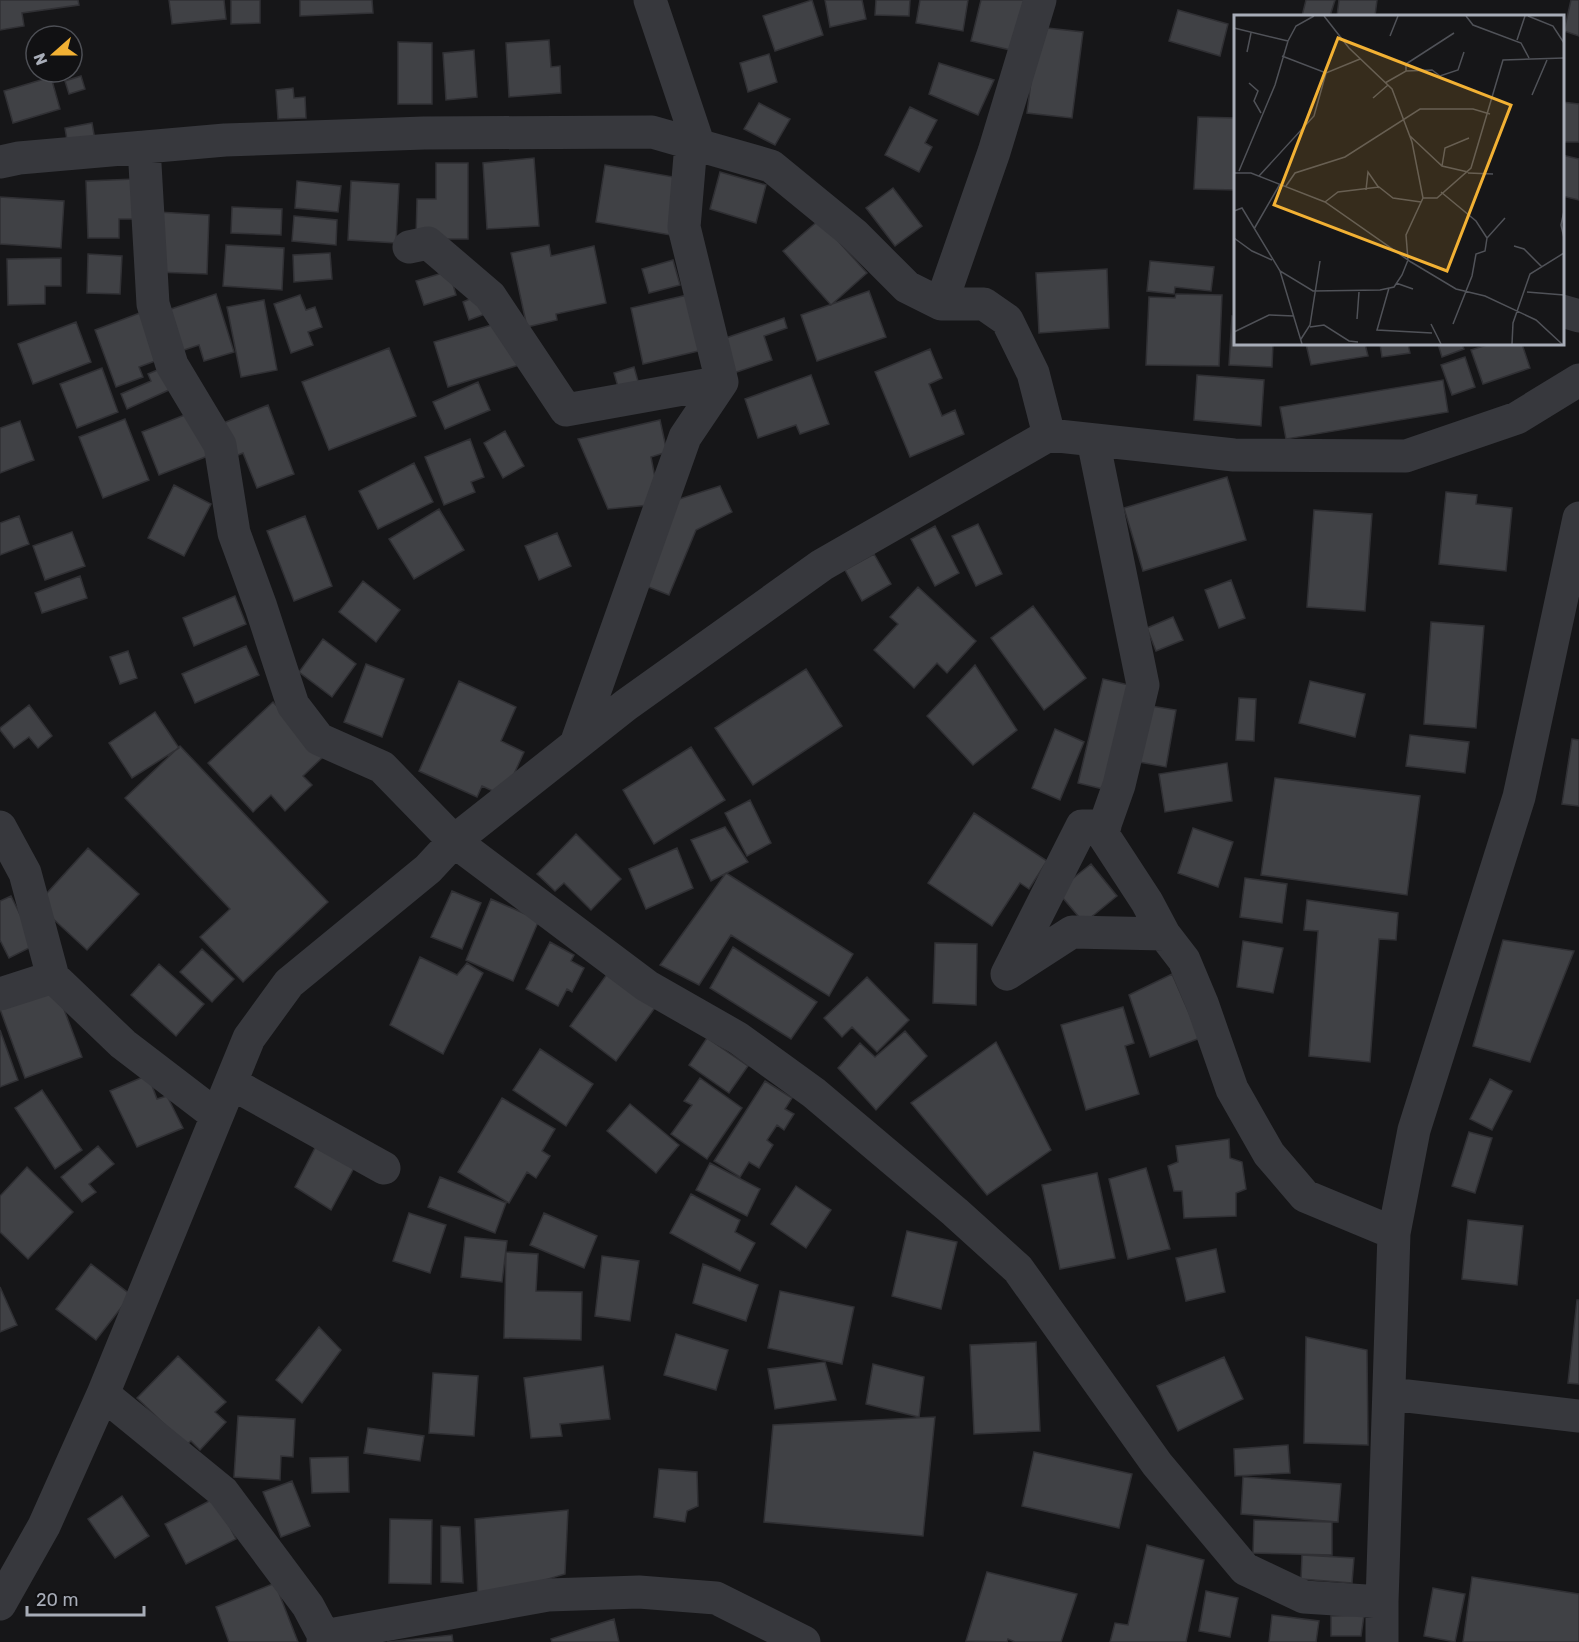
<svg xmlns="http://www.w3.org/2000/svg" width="1579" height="1642" viewBox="0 0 1579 1642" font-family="Rubik,sans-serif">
<rect width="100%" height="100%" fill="#161618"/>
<path fill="#404145" stroke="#303034" stroke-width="1.5" d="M0,0H78L79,5L22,13L24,26L0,30Z
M169,0H224L226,19L172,24Z
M231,0H260V23L231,24Z
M300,0H372L373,13L300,16Z
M812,0L823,35L775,51L763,16Z
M825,0H862L866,19L830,27Z
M876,0H910L909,16L875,15Z
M920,0H968L963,31L916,23Z
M981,0H1028L1015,51L971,41Z
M1306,0H1335L1330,16H1302Z
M1339,0H1377L1375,16H1337Z
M1571,0H1579V36L1564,31Z
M1178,10L1228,24L1220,56L1169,41Z
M1038,27L1083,32L1072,118L1027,113Z
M549,40L551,67L560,66L561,93L509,97L506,43Z
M398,42L432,43V104H398Z
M474,50L477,97L446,100L443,53Z
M769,54L777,82L748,92L740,63Z
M939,63L994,80L978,115L929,94Z
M81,76L85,89L69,94L65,81Z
M51,77L60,109L13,123L4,91Z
M293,88L294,98L305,97L306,118L278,119L276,90Z
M1562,102L1579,104V142H1562Z
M759,103L790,119L775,145L744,129Z
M910,107L937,120L925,143L932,147L919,172L885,155Z
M1198,117L1236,118V190L1194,189Z
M92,123L95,140L68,146L65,128Z
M1562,155L1579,159V200L1562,196Z
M534,158L539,226L487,229L483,163Z
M436,163H468V239H416L417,199H436Z
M605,165L685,179L676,236L596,222Z
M720,172L766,185L756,223L710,209Z
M135,179V219H119V238H88L86,181Z
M297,181L341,186L338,212L295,208Z
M351,181L399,184L396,243L348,240Z
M893,188L922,226L895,246L866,208Z
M0,197L64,201L61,248L0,244Z
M232,207L282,209L281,235L231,233Z
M158,212L209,215L207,274L156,272Z
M294,216L337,220L336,245L292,241Z
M819,220L867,273L831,305L783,251Z
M226,245L284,248L282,290L223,286Z
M549,245L551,256L594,246L606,303L556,314L557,320L527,327L511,253Z
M330,253L332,279L294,282L293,255Z
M88,254L122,256L120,294L87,293Z
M61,258V286H45V304L8,305L7,259Z
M673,260L680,285L649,293L642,269Z
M1150,261L1214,267L1211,291L1175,287L1174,294L1147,291Z
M1107,269L1109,328L1039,333L1036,273Z
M449,271L456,295L424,305L416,281Z
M869,291L886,337L817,361L801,315Z
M696,293L707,349L643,364L631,308Z
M216,294L234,352L204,361L199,345L172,354L159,313Z
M1176,294L1222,295L1219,366L1146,365L1149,297L1175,298Z
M300,295L306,310L315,307L322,327L308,332L313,345L291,353L274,304Z
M479,295L485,314L469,320L463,302Z
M264,300L277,370L241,377L227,307Z
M145,311L163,358L139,367L143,377L116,387L95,330Z
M1232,316L1236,317V344H1273L1272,367L1229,365Z
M784,318L787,328L764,336L772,360L725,376L714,342Z
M505,321L519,365L448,387L434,342Z
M76,322L91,362L33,384L18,344Z
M1306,344H1365L1368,356L1311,365Z
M1380,344H1408L1410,353L1382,357Z
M1438,344H1462L1464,349L1442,357Z
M1490,344H1522L1530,368L1483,384L1471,350Z
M389,348L416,416L329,450L302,382Z
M930,349L942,378L929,384L942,416L955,410L964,434L910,457L875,372Z
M1465,357L1475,387L1452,395L1441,365Z
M634,367L641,392L621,397L614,373Z
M102,368L118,412L77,428L60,384Z
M162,368L171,389L127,409L121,394L151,381L148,374Z
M811,375L829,424L800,434L796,425L758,438L745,399Z
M1197,375L1264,380L1261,426L1194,420Z
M1443,380L1448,412L1286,439L1280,407Z
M478,382L490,410L445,429L433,402Z
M268,405L294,474L257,488L243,453L233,457L221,424Z
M197,410L213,454L159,475L142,432Z
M125,419L149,480L103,498L79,437Z
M660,420L667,452L651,457L660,504L608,509L578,439Z
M20,421L34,460L0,473V428Z
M505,431L524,466L503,478L484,443Z
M470,439L484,477L471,482L475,492L444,505L425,457Z
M414,463L433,502L378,529L359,491Z
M1227,477L1246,540L1143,571L1124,508Z
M174,485L211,504L184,556L148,538Z
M720,486L732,512L696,530L669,595L641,584L676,500Z
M1446,492L1477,495L1476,504L1512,508L1506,571L1439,564Z
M439,509L464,550L414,579L389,539Z
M1314,510L1372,514L1365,611L1307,607Z
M19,516L29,544L0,555V523Z
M305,516L332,586L294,601L267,531Z
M978,524L1002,574L976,586L952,536Z
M935,526L959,573L935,586L911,539Z
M72,532L85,566L45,580L33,546Z
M557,533L571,566L539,580L525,546Z
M874,554L891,584L862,601L845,570Z
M80,576L87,598L42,613L35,593Z
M1231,580L1245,618L1219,628L1205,590Z
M363,581L400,610L376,642L339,612Z
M918,587L976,641L947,673L937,663L914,688L874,650L898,624L890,617Z
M235,596L246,624L194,646L183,618Z
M1033,606L1086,678L1044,710L991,638Z
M1173,617L1183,640L1156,651L1147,628Z
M1431,622L1484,626L1476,728L1424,724Z
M323,639L356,664L332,697L299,672Z
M246,646L259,675L195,703L182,674Z
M128,651L137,678L120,684L110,657Z
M366,664L404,679L382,737L344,722Z
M975,665L1017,730L973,765L927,716Z
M806,669L842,726L753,785L715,728Z
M1103,679L1129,685L1103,789L1078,783Z
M459,681L516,707L501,741L524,752L504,796L482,786L477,797L419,771Z
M1310,681L1365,694L1355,737L1299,723Z
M1239,698L1256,699L1254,741L1236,740Z
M273,702L324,756L303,776L312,785L285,811L271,795L253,812L208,763Z
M1139,704L1176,710L1166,767L1128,760Z
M29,705L52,736L38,748L29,737L14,748L0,730V728Z
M155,712L179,748L132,778L109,743Z
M1055,729L1084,742L1060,800L1032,788Z
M1410,735L1469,742L1465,773L1406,766Z
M1572,739L1579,740V806L1562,804Z
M180,746L328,902L243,982L200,937L230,909L125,798Z
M691,747L725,800L654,844L623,790Z
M1227,763L1232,801L1165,812L1159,774Z
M1275,778L1420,796L1407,895L1261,875Z
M750,800L771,843L747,856L725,813Z
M974,813L1047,861L1029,889L1020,883L992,926L928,883Z
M725,827L748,862L711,881L691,840Z
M1193,828L1233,842L1218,887L1178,873Z
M576,834L621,879L591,910L564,883L555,891L537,874Z
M88,848L139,894L87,950L37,904Z
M677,848L693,888L646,909L629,869Z
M1091,864L1117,896L1084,923L1057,891Z
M726,873L853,954L829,996L731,935L699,985L660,965Z
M1245,878L1287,884L1282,923L1240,917Z
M452,891L481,903L462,949L431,937Z
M11,896L35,945L9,958L0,940V901Z
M491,899L539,920L513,981L466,960Z
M1307,900L1398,913L1396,940L1379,939L1370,1062L1309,1056L1318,931L1304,930Z
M1503,940L1574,951L1530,1062L1473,1046Z
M1243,941L1283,948L1273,993L1237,987Z
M550,942L574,955L571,961L584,968L572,992L567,989L558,1006L526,989Z
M935,943L977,944L976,1005L933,1003Z
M733,947L817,1002L791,1039L710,988Z
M202,949L234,979L212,1002L180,972Z
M420,957L457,975L467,963L483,973L443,1054L390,1025Z
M159,964L204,1004L176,1036L131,995Z
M610,970L657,1005L616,1061L570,1026Z
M1172,974L1200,1038L1150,1057L1129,995Z
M867,977L909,1020L877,1052L852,1027L842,1037L824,1018Z
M56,988L82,1057L25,1078L0,1009Z
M1123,1007L1134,1043L1125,1046L1139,1094L1086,1110L1061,1025Z
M0,1030L18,1080L0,1087Z
M905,1031L927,1056L876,1110L838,1068L860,1043L875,1057Z
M707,1038L748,1066L729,1093L689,1065Z
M996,1042L1051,1150L987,1195L911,1103Z
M540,1049L593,1084L566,1126L513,1090Z
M148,1075L157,1099L167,1096L183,1128L137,1147L110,1091Z
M700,1078L742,1108L707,1159L671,1134L692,1105L684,1101Z
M1490,1079L1512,1091L1492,1130L1470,1119Z
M765,1081L792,1098L785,1109L794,1114L784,1130L777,1125L767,1140L773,1145L759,1168L749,1162L740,1177L714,1161Z
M42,1090L82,1150L55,1169L15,1108Z
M502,1098L555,1129L542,1151L550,1156L536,1178L527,1172L509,1203L458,1172Z
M630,1104L679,1145L656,1173L607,1131Z
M1469,1132L1492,1138L1475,1193L1452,1186Z
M1229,1139L1230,1158L1242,1162L1246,1189L1236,1193V1216L1184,1218L1182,1191H1174L1168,1166L1178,1162L1176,1146Z
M318,1142L355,1166L331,1210L295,1187Z
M98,1146L114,1164L89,1184L96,1192L82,1202L61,1177Z
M710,1163L760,1189L747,1216L696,1190Z
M27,1167L73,1212L28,1259L0,1232V1196Z
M1146,1168L1170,1249L1128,1259L1109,1179Z
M1097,1173L1115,1258L1060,1269L1042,1185Z
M440,1177L506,1203L495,1233L428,1207Z
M796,1186L831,1210L806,1248L771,1224Z
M691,1194L740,1220L735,1232L755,1243L740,1271L670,1233Z
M409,1213L446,1225L430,1273L393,1261Z
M544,1213L597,1236L584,1268L530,1245Z
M1468,1220L1523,1226L1517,1285L1462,1279Z
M907,1231L957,1242L941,1309L892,1296Z
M465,1237L507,1241L502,1282L461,1277Z
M1216,1249L1225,1292L1186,1301L1176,1258Z
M506,1252L538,1254L536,1291L582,1292L581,1340L504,1338Z
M602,1256L639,1261L630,1321L595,1316Z
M91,1264L131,1295L96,1340L56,1309Z
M703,1264L758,1285L746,1321L693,1303Z
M0,1287L17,1325L0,1332Z
M780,1291L854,1307L842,1364L768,1348Z
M1577,1300H1579V1384L1568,1383Z
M319,1327L341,1350L302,1403L276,1380Z
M676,1334L728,1350L716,1390L664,1375Z
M1306,1337L1367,1350L1368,1445L1304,1443Z
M1036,1342L1040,1431L974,1434L970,1345Z
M178,1356L226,1402L215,1412L226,1422L200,1450L191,1441L186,1445L137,1398Z
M1224,1357L1243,1399L1178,1431L1157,1386Z
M825,1362L836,1400L775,1409L768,1369Z
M873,1364L924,1377L919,1417L866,1404Z
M603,1366L610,1419L560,1424L562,1436L531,1438L524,1378Z
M433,1373L478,1376L474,1436L429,1433Z
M238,1416L295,1419L293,1457L281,1456L280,1480L234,1477Z
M935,1417L923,1536L764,1522L773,1425Z
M368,1428L424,1436L420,1461L364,1453Z
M1288,1445L1290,1473L1235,1476L1234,1449Z
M1034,1452L1132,1474L1119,1528L1022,1506Z
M348,1457L349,1492L312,1493L310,1458Z
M659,1469L697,1472L698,1506L687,1511L685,1522L654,1517Z
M1243,1477L1341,1484L1338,1522L1241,1514Z
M292,1481L310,1526L281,1537L263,1492Z
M122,1496L149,1536L115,1558L88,1519Z
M215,1498L236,1539L186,1564L165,1524Z
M568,1510L565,1574L478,1600L475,1519Z
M390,1519L432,1520L431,1584L389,1583Z
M1254,1520L1332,1522V1555L1253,1553Z
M441,1526L460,1527L463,1583L441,1582Z
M1147,1545L1204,1560L1186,1642H1110L1115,1623L1128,1625Z
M1302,1555L1354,1558L1352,1583L1301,1579Z
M987,1572L1077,1594L1061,1642H1015L1008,1639L1007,1642L966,1641Z
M1472,1577L1579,1594V1642H1463Z
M275,1583L298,1642H229L216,1607Z
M1433,1588L1465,1594L1455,1642L1424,1636Z
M1206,1591L1238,1598L1230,1637L1199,1631Z
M1272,1615L1319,1621L1316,1642H1269Z
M1364,1615L1361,1636H1331V1616Z
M614,1619L619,1642H552L551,1639Z
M452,1635L453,1642H387Z"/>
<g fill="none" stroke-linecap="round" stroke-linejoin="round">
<path stroke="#37383d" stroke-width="33" d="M650,0L699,146
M144,147L153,304L172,365L220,445L234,533L261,607L293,705L319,739L382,767L454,841L647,986L738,1038L814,1093L955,1212L1018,1269L1157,1464L1245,1569L1304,1597L1382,1602
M0,162L19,158L225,140L424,133L652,132L771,166L854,234L907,287L941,304H984L1007,320L1033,373L1049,435
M409,247L428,243L490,296L566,410L722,382
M941,304L994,152L1040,0
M1562,311L1579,316
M1093,440L1143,685L1119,785L1102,833L1147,902L1164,934L1184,960L1202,1003L1232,1089L1269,1154L1305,1196L1394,1233
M576,744L685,437L722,382L684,227L691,144
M1105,826H1082L1007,974L1072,932L1164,934
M0,827L25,873L53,977L123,1044L217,1116
M0,994L53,977
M231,1083L384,1168
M103,1394L223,1492L308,1606L324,1636L323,1642
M1390,1394L1579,1416
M0,1604L44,1526L103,1394L249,1038L289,983L428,869L454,841L626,705L822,565L1049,435L1234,455L1406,456L1517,418L1579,380
M324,1636L548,1595L639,1592L716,1598L804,1642
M1382,1642V1602L1394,1233L1414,1130L1519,797L1579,518"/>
</g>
<g transform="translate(1234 15)">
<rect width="330" height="330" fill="#161618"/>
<path fill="none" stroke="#505258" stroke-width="1.5" d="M232,1L239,10L287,28L295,43M294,1L319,11L330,28M0,13L54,26M156,21L164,1M283,25L291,1M13,37L17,18M48,41L92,58L126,44M172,56V49L220,18M15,68L24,76L20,86L27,98M151,68L172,56L198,55L206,61L224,55L230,37M298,80L313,45M139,83L154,70M176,121L208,151L234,157M208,151L211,133L235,123M5,156L41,70L54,26L62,11L80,1M0,158H17L91,187L177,247L222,274L251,281L302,305L328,329M234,158L259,159M25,161L80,101L92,58M52,171L61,158L111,142L186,94H239L256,99M132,175L134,157L145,173M207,177L242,206L253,223M189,183H203L237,153L269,45L330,43M91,187L104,177L145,172L159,183L187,187M0,196L8,193L46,256L79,276L146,275L160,272L168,260L174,245L172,220L189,183L178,127L158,74L115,33L90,1M330,196L327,210L330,223M20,214L46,169M0,223L18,236L38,245M280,231L290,234L308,252M46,256L68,329M162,268L179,274M155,273L143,315L198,318M293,277L330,280M123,304L125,277M197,309L207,329M219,309L238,261L242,239L251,236L253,223L271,203M76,312L90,310L115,326L124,327M0,317L35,300L60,301M67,324L76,310L86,246M278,329L279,308L296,259L330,238"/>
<path fill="#f2b134" fill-opacity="0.15" stroke="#f2b134" stroke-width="3" d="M104,23L277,90L213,256L40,190Z"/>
<rect width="330" height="330" fill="none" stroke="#a8adb8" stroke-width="3"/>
</g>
<g transform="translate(54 54) rotate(249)"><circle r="28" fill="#111113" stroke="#4d4f55" stroke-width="1.5"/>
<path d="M0-4.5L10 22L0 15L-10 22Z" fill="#f2b134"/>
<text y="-9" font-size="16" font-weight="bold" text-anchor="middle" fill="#a8adb8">N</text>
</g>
<path d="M27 1606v9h117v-9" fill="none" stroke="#a8adb8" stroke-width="3"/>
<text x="36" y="1606" font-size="18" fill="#a8adb8" stroke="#111113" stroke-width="4.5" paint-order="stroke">20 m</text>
</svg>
